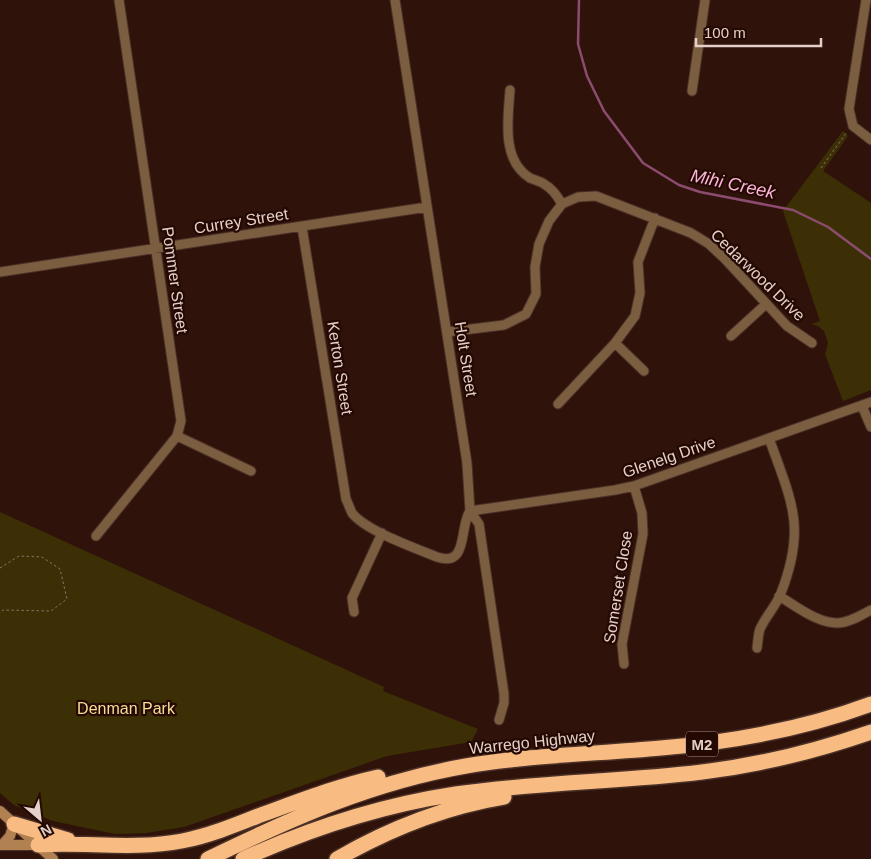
<svg xmlns="http://www.w3.org/2000/svg" width="871" height="859" viewBox="0 0 871 859" font-family="Arial,sans-serif">
<rect width="100%" height="100%" fill="#2f130a"/>
<path fill="#3c2f06" d="M843,131L848,136L823,171L871,203V390L843,401L825,354L828,343L824,331L818,326L811,324L820,321L783,211Z
M0,512L384,687L383,691L478,729L471,742L387,756L184,827L146,833L115,834L53,821L14,805L0,793Z"/>
<g fill="none" stroke-linecap="round" stroke-linejoin="round">
<path stroke="#8c4c6f" stroke-width="2.5" d="M579,0L578,44L587,76L604,111L643,163L679,185L700,192L793,210L828,227L871,259"/>
<g stroke="#4c3129" stroke-width="11">
<path id="street" d="M395,0L467,463L470,511L479,524L504,694V703L499,720
M866,0L849,109L853,126L871,140
M510,90C508,119 501,160 530,178C534,180 540,181 544,184C553,189 557,196 562,204
M692,91L705,0
M302,227L346,499C348,503 350,509 352,513C366,531 415,548 437,557C469,568 459,526 470,511
M0,272L427,207
M447,332L504,325L526,314L536,294L535,267L539,244L549,221L562,204L578,197L596,196L691,233L709,244L725,259L787,326L812,343
M731,336L766,304
M615,343L644,371
M558,404L615,343L635,316L640,293L638,262L655,218
M862,406L871,427
M177,436L251,471
M470,511L615,490L634,486L871,402
M96,536L177,436L181,421L119,0
M779,596C796,606 817,623 837,623C849,623 861,615 871,610
M354,612L352,598L382,533
M757,648C758,642 758,635 760,629C766,616 776,606 781,593C807,526 791,501 769,438
M624,664L622,644L643,534L642,513L634,486"/>
</g>
<g stroke="#4c3129" stroke-width="12">
<path id="secondary" d="M0,811L53,859
M0,845H38
M2,845L10,836L14,824"/>
</g>
<g stroke="#4c3129" stroke-width="18">
<path id="highway" d="M14,824L68,840
M38,845C86,842 134,850 182,841C208,836 233,826 258,816C297,802 337,786 378,777
M208,859C292,818 373,782 466,766C530,755 596,754 661,748C732,742 804,729 871,704
M243,859C311,828 383,805 456,794C538,782 620,782 702,772C760,765 816,751 871,732
M337,859C389,829 444,807 504,797"/>
</g>
<path stroke="#8a716a" stroke-width="1" stroke-dasharray="2.5 2.5" stroke-linecap="butt" d="M821,168L847,132
M0,568L19,556L42,557L60,569L67,599L51,611L3,610L0,613"/>
<use href="#street" stroke="#7b5d40" stroke-width="9"/>
<use href="#secondary" stroke="#b18152" stroke-width="10"/>
<use href="#highway" stroke="#f8bb81" stroke-width="15"/>
</g>
<g text-anchor="middle" dominant-baseline="central" stroke-width="4.5" stroke-linejoin="round" paint-order="stroke">
<rect fill="#240903" stroke="#aa948e" stroke-width="1" x="686" y="731.5" width="32" height="25" rx="4"/>
<g font-size="15" font-weight="bold" fill="#e4cfc9">
<text x="702" y="744">M2</text>
</g>
<g font-size="16" fill="#e4cfc9" stroke="#240903">
<text transform="translate(241 221) rotate(-9)">Currey Street</text>
<text transform="translate(758 275) rotate(44)">Cedarwood Drive</text>
<text transform="translate(175 280) rotate(82)">Pommer Street</text>
<text transform="translate(466 359) rotate(81)">Holt Street</text>
<text transform="translate(340 368) rotate(81)">Kerton Street</text>
<text transform="translate(669 457) rotate(-19)">Glenelg Drive</text>
<text transform="translate(618 587) rotate(-81)">Somerset Close</text>
<text transform="translate(532 742) rotate(-6)">Warrego Highway</text>
</g>
<g font-size="16" fill="#f8dd96" stroke="#240903">
<text x="126" y="708">Denman Park</text>
</g>
<g font-size="18" font-style="italic" fill="#fcb5da" stroke="#240903">
<text transform="translate(733 184) rotate(12)">Mihi Creek</text>
</g>
</g>
<g transform="translate(40 819) rotate(152)" stroke="#240903" stroke-width="4" paint-order="stroke">
<path d="M0-4L9 19L0 12L-9 19Z" fill="#e4cfc9"/>
<text y="-8" font-size="14" font-weight="bold" text-anchor="middle" fill="#e4cfc9">N</text>
</g>
<path d="M696 38v8h125v-8" fill="none" stroke="#e4cfc9" stroke-width="2.5"/>
<text x="704" y="38" font-size="15" fill="#e4cfc9" stroke="#240903" stroke-width="4" paint-order="stroke">100 m</text>
</svg>
